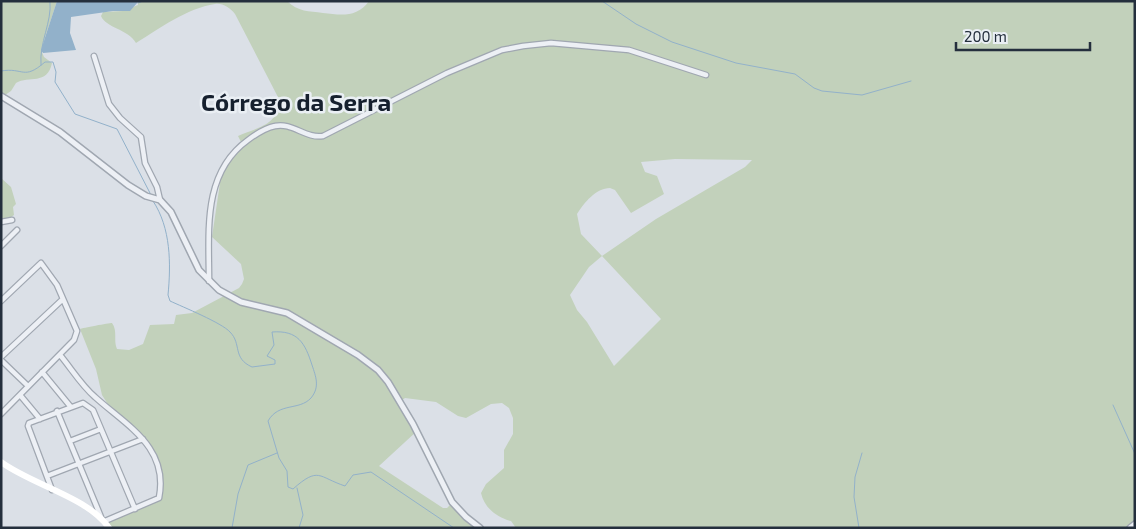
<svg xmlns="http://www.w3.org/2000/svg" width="1136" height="529" viewBox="0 0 1136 529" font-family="'Exo 2',sans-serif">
<rect width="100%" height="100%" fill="#dbe0e7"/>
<path fill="#c2d1bb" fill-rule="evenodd" d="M1,1H57L41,50L44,57L52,63C47,86 29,75 16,83L11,91L5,95L1,94Z
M138,1H287C298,12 309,11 323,13C341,15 357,18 369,1H1135V528H516L511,521C498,518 484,508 481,493L486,484L504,468V450L513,434V418L509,408L502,403L491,404L466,418L458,416L436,402L405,398L401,401L417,431L379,466L443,508H447L452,503L478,528H113L107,521L161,500L160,466L147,440L109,406L102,395L96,369L80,329C82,328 109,323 112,323C118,331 113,340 117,349L129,350L143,344L150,325L174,324L176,315L192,313L239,288L242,284L244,279L241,264L212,237L221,176L242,144L238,136C258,127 277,126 280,101L235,14C230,8 223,3 215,4C187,8 159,29 136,43C128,29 106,28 101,16L103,12L123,11L138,5ZM675,159L752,160L745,167L656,219L602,256L581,234L577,214C584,203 596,188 610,188L615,190L631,213L664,194L657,176L645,172L641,162ZM602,256L661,319L614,366L587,322L577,310L570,295L589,267Z
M1,178L11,187L16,204L13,207L14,215L1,224Z"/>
<path fill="#92b1ca" d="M57,1H138V2L130,11H113L71,17L70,33L76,50L43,53L41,50Z"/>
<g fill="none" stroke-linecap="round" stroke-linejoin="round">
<path stroke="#92b1ca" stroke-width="1" d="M602,1L636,24L672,42L736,63L795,74L814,88L822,91L862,95L911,81
M138,3L143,1
M41,65C39,42 52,23 50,1
M1,71C24,67 23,81 45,62H53L56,72L55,82L75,114L117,129L151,195
M153,201C171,228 171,264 168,295L170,301C183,307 222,323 230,332C242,344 232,358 252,367L275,364V360L267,356L274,345L272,332C298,330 305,343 312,365C316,377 320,387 311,398C299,411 279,402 268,421L279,458L287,471L288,487L293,489C319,466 318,477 345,486L353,475L371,472L454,528
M1113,405L1135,454
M297,488L303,515L299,528
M232,528L238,494L248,465L277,453
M859,528L854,497L855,477L862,453"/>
<g stroke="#a0a7b1" stroke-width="7">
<path id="minor" d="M94,56L109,104L120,118L141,137L145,163L157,187L160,200
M1,222L12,220
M1,246L17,230
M209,281C209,231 202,173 248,140C256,134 265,128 275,126C292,122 306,139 323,136L447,73L502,50L523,46L551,43L629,50L706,75
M1,301L41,263L57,285L77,331L74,340L1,414
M60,355C71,368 81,385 95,397C127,426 169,447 159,498L105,521
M1,357L63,299
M1,360L28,386
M42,372L70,406
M20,395L40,419
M57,411L101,517
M70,441L101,429
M47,476L143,439
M52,490L28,426L29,423L83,403L93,410L135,509"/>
</g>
<g stroke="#a0a7b1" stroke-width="8">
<path id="tertiary" d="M1,96L60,132L128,185L146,196L160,200L171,212L199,270L219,290L241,302L287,313L358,355L378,370L388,382L413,424L452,502L466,517L480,528
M1130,528L1135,524"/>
</g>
<use href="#minor" stroke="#edf0f5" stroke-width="4.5"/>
<use href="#tertiary" stroke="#edf0f5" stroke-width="5"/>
<path stroke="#fff" stroke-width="6" d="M1,462C32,485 88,497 109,528"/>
</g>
<g text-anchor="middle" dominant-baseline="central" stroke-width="5" stroke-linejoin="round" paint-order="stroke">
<g font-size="24" font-weight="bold" fill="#16202e" stroke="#eaeff4">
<text x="296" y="101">Córrego da Serra</text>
</g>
</g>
<rect width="1136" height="529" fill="none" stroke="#242f3d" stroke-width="5"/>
<path d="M956 42v8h134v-8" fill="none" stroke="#242f3d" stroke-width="2.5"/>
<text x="964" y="42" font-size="15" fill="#242f3d" stroke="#eaeff4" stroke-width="4" paint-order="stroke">200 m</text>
</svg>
